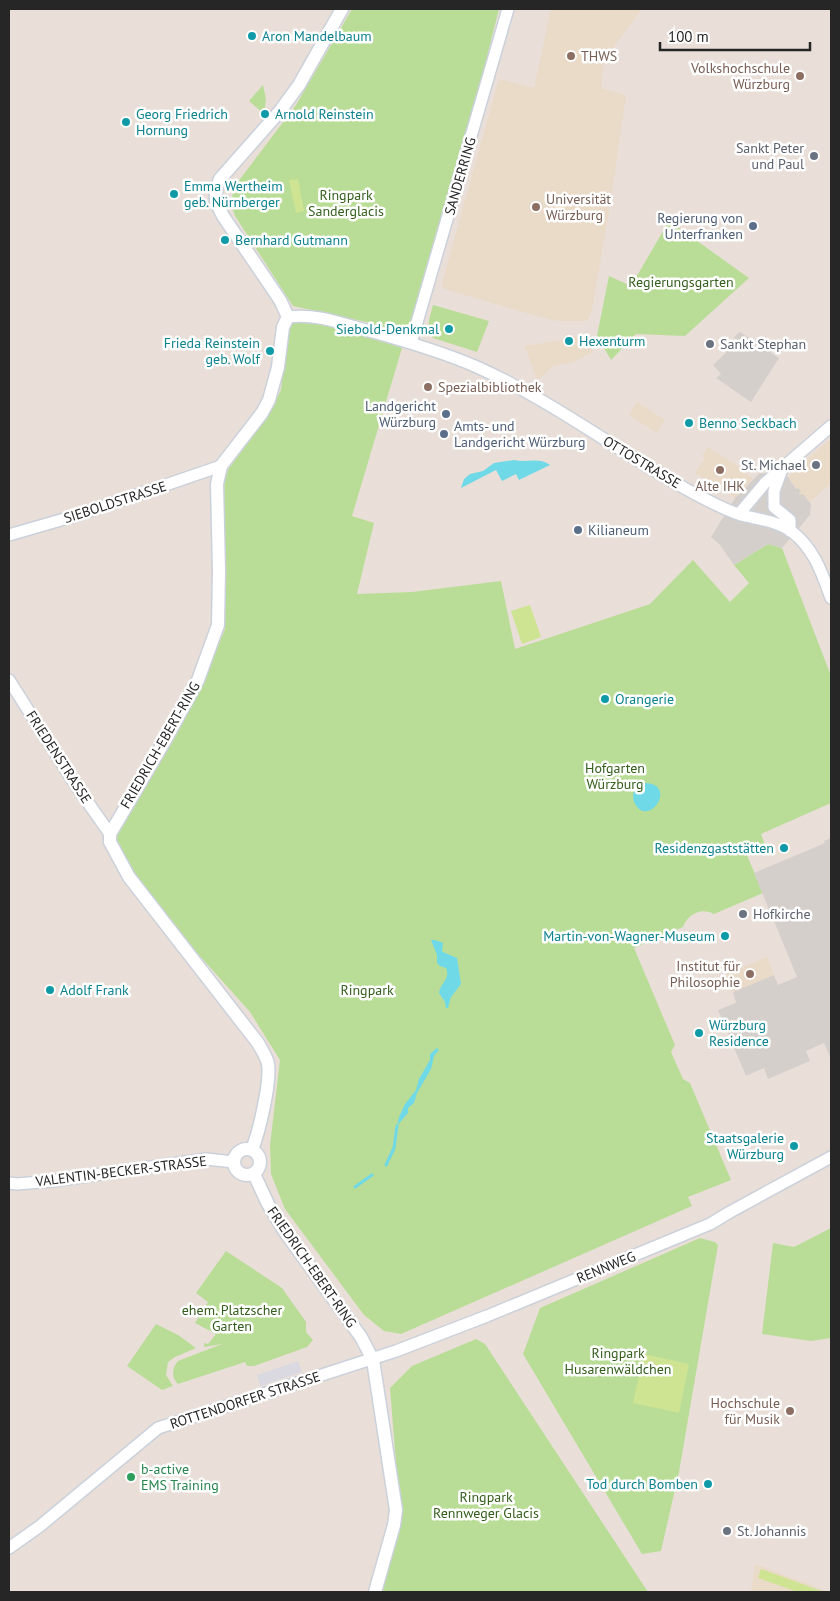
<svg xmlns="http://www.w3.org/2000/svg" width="840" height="1601" viewBox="0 0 840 1601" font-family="'PT Sans',sans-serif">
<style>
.industrial{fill:#dad9e1}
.education{fill:#eadac8}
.green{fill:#b9dd97}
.pitch{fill:#cee493}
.plaza{fill:#d5cfcb}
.water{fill:#6fd9e7}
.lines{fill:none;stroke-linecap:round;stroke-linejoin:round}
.stream{stroke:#6fd9e7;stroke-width:3}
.tertiary-casing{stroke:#cbd1db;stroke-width:14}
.secondary-casing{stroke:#cbd1db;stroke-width:15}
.tertiary{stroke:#fff;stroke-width:11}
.secondary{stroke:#fff;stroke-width:12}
.culture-dot{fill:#0f9aa8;stroke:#fff;stroke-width:2}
.education-dot{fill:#8d6e63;stroke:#fff;stroke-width:2}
.worship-dot{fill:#6b7280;stroke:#fff;stroke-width:2}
.service-dot{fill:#5c6f8a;stroke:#fff;stroke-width:2}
.leisure-dot{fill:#2e9e5b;stroke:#fff;stroke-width:2}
.labels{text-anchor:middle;stroke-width:5;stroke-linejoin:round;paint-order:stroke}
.culture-label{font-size:14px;fill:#0d838f;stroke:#fff;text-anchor:start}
.education-label{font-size:14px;fill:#785e54;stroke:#fff;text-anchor:start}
.worship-label{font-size:14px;fill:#5b616d;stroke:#fff;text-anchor:start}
.street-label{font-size:14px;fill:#262626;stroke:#fff}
.park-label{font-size:14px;fill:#345e1c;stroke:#fff}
.service-label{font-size:14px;fill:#4e5e75;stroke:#fff;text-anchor:end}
.leisure-label{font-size:14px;fill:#27864d;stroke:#fff;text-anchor:start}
</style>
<rect width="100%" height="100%" fill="#e9dfd8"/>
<!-- industrial -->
<path class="industrial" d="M298,1361l4,11 -42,14 -3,-11z"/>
<!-- education -->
<path class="education" d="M551,9h91l-33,44 -4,-1 -3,3 -1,3 3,3 -3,27 25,7 -15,104 -19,111 -5,11h-29l-18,-4 -95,-28 -3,-3v-3l57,-204 35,9z
M583,334l10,18 -19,10 -21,4 -16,15 -12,-35 38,-6 5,-5 6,2z
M637,402l28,18 -8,13 -28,-18z
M831,438v45l-21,19 -9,-7 -13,-18z
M708,447l27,17 18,15 -18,19 -40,-25 10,-15 -3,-2z
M767,957l7,18 -41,17 -7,-18z
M755,1564l9,3 65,25h-78z"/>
<!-- green -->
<path class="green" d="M352,9h147l-83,329 -45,-15 -78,-17 -58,-90 -4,-12 3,-17 62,-82z
M263,85l3,14 -2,15 -15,-13z
M669,221l80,57 -64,58 -49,-2 -25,26 -14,-24 12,-60 22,10z
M433,305l56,16 -12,31 -44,-14c-8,-11 -3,-21 0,-33z
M298,313l104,35 -50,168 22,7 -17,71 55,-2 89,-11 14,68 135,-45 43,-44 37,42 19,-19 -15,-18 34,-21 14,4 49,128v127l-70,31 4,11 -19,8 17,40 -49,21c-13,-7 -26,0 -31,13l-49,21 41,97 -4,7 12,27 7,4 41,97 -43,17 4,9 -291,128 -17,-3 -20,-16 -79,-106 -14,-35 -1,-29 10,-85 -30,-48 -111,-124 -28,-53 91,-150 23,-56 -1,-148 5,-13 39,-52 13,-26 8,-74z
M831,1228v110l-20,3 -49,-7 11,-91 21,4z
M700,1238l15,4 3,3 -39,227 -18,79 -19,3 -119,-200 17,-46z
M226,1251l56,37 24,34v10l7,8 -6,7 -53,19h-7l-2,-4 -67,22c-7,-7 -6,-16 0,-23l44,-17 -18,3v-4l4,1 8,-10 -21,-11 13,-21 -12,-9z
M156,1324l22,11 18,13 -21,9 -7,5 -2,13 7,11 -11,4 -35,-24z
M476,1339l9,5 163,248h-269l21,-79 -10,-125 22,-22z"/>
<!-- pitch -->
<path class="pitch" d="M298,179l6,32 -8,2 -7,-33z
M530,605l11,32 -19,7 -11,-33z
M644,1354l45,10 -10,49 -46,-10z
M761,1569l63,23h-26l-40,-14z"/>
<!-- plaza -->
<path class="plaza" d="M740,332l39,26 -28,44 -35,-24 5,-4 -8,-9 24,-23 -3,-5z
M760,473l28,4 8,12 2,-1 3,3 -2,2 2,2 2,-1 8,10 -1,11 -28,33 -14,-4 -34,21 -14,-20 -9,-8 24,-39z
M831,838v221l-7,-16 -18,8 4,10 -42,18 -4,-11 -18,8 -28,-66 18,-7 -3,-11 41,-17 4,10 19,-8 -43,-104 71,-30 -1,-2z"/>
<!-- water -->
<path class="water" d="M514,460c12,3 25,-3 36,5l-31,15 -3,-6 -14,7 -6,-11 -35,18 3,-9 6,-5 13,-3 11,-8z
M643,783c36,-1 7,46 -8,21 -3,-6 -2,-11 0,-16z
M431,940h4l8,3 -1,8 1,1 14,6 4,26 -10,13 -3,11h-2l-1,-6 -6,-9c1,-10 12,-14 7,-25l-6,-2 -3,-3v-8z
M437,1048l2,2 -5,6 -3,13 -14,24 -3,10 -6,5v5l-11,13 2,-9 6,-13 11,-14 3,-11 11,-19v-6z"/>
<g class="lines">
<!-- stream -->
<path class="stream" d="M386,1165l8,-17 3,-22
M355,1187l17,-12"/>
<defs>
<path id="tertiary" d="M288,317c28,-4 55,7 81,14 36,10 74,21 108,36 74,33 139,83 209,122 17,9 36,20 55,26 16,4 36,6 50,16 23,17 31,42 40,67
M411,343l97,-334
M782,469l-8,22v16l16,13v11
M739,514l26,-31 66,-57
M9,535l69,-20 143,-49
M9,680l66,104 35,50
M9,1183l8,1 36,-3 153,-22 28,3
M9,1548l31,-22 118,-98 238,-77 91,-35 223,-92 20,-12 101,-55"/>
<path id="secondary" d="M234 1162a13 13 0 1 1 26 0a13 13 0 1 1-26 0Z
M252,1149c7,-16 19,-68 16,-85 -1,-7 -7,-15 -10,-21l-129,-166 -19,-35v-8l57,-97 31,-57 20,-55 1,-54 -2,-87 4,-18 41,-53 7,-13 9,-33 5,-40 5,-10 -8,-17 -57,-84c-8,-15 -10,-20 -3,-37l60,-68 19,-26 43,-76
M254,1174l14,30 17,28 76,105 12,23 23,150 -2,15 -19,67"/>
</defs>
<!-- tertiary casing -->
<use href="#tertiary" class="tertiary-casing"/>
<!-- secondary casing -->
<use href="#secondary" class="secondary-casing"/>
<!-- tertiary -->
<use href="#tertiary" class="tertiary"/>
<!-- secondary -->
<use href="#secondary" class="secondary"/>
</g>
<!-- markers -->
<g class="culture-dot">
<circle cx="252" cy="36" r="5"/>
<circle cx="265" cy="114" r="5"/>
<circle cx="126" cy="122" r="5"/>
<circle cx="174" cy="194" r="5"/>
<circle cx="225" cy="240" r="5"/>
<circle cx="449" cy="329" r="5"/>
<circle cx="569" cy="341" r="5"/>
<circle cx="270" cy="351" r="5"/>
<circle cx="689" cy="423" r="5"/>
<circle cx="605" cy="699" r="5"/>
<circle cx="784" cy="848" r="5"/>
<circle cx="725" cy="936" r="5"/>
<circle cx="50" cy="990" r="5"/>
<circle cx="699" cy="1033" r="5"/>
<circle cx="794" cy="1146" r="5"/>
<circle cx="708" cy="1484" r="5"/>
</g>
<g class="education-dot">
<circle cx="571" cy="56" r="5"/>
<circle cx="800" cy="76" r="5"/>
<circle cx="536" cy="207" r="5"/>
<circle cx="428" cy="387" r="5"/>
<circle cx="720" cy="470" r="5"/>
<circle cx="750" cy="974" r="5"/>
<circle cx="790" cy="1411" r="5"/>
</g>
<g class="worship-dot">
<circle cx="814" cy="156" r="5"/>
<circle cx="710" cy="344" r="5"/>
<circle cx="816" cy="465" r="5"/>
<circle cx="743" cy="914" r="5"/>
<circle cx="727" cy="1531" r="5"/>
</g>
<g class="service-dot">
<circle cx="753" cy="226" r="5"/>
<circle cx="446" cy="414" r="5"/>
<circle cx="444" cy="434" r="5"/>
<circle cx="578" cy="530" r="5"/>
</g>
<circle class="leisure-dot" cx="131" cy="1477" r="5"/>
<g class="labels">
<!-- culture labels -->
<g class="culture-label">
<text x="262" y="41">Aron Mandelbaum</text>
<text x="136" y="119">Georg Friedrich<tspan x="136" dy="16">Hornung</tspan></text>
<text x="275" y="119">Arnold Reinstein</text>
<text x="184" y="191">Emma Wertheim<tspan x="184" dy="16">geb. Nürnberger</tspan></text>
<text x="235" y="245">Bernhard Gutmann</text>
<text x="439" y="334" text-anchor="end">Siebold-Denkmal</text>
<text x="579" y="346">Hexenturm</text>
<text x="260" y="348" text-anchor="end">Frieda Reinstein<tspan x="260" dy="16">geb. Wolf</tspan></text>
<text x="699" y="428">Benno Seckbach</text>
<text x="615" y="704">Orangerie</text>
<text x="774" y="853" text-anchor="end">Residenzgaststätten</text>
<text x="715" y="941" text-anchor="end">Martin-von-Wagner-Museum</text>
<text x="60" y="995">Adolf Frank</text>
<text x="709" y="1030">Würzburg<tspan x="709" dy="16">Residence</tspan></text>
<text x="784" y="1143" text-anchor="end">Staatsgalerie<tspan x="784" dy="16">Würzburg</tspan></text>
<text x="698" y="1489" text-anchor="end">Tod durch Bomben</text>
</g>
<!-- education labels -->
<g class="education-label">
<text x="581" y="61">THWS</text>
<text x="790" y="73" text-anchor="end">Volkshochschule<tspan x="790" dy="16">Würzburg</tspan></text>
<text x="546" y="204">Universität<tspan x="546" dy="16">Würzburg</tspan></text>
<text x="438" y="392">Spezialbibliothek</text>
<text x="720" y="491" text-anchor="middle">Alte IHK</text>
<text x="740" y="971" text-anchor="end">Institut für<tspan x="740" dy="16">Philosophie</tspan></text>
<text x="780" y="1408" text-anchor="end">Hochschule<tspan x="780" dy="16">für Musik</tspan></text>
</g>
<!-- worship labels -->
<g class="worship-label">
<text x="804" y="153" text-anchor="end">Sankt Peter<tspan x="804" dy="16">und Paul</tspan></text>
<text x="720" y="349">Sankt Stephan</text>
<text x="806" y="470" text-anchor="end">St. Michael</text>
<text x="753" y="919">Hofkirche</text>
<text x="737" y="1536">St. Johannis</text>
</g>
<!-- street labels -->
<g class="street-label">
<text transform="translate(460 176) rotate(-74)" y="5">SANDERRING</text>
<text transform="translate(642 462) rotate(31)" y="5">OTTOSTRASSE</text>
<text transform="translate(115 502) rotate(-18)" y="5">SIEBOLDSTRASSE</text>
<text transform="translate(160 745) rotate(-60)" y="5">FRIEDRICH-EBERT-RING</text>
<text transform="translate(59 757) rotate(57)" y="5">FRIEDENSTRASSE</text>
<text transform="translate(121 1171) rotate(-7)" y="5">VALENTIN-BECKER-STRASSE</text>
<text transform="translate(312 1267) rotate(55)" y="5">FRIEDRICH-EBERT-RING</text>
<text transform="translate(606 1267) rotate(-22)" y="5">RENNWEG</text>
<text transform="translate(245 1400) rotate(-18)" y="5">ROTTENDORFER STRASSE</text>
</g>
<!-- park labels -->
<g class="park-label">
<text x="346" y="200">Ringpark<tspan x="346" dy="16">Sanderglacis</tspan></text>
<text x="681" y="287">Regierungsgarten</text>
<text x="615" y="773">Hofgarten<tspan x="615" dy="16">Würzburg</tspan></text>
<text x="367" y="995">Ringpark</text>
<text x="232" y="1315">ehem. Platzscher<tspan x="232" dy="16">Garten</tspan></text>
<text x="618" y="1358">Ringpark<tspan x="618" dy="16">Husarenwäldchen</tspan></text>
<text x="486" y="1502">Ringpark<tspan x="486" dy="16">Rennweger Glacis</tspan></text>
</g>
<!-- service labels -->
<g class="service-label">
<text x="743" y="223">Regierung von<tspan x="743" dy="16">Unterfranken</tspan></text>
<text x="436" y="411">Landgericht<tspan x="436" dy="16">Würzburg</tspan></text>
<text x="454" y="431" text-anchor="start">Amts- und<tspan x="454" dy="16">Landgericht Würzburg</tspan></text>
<text x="588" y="535" text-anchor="start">Kilianeum</text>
</g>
<!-- leisure labels -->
<g class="leisure-label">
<text x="141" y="1474">b-active<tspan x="141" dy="16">EMS Training</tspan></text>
</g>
</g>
<!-- border -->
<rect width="840" height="1601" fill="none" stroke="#262626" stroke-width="20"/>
<!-- scale -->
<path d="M660 42v8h150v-8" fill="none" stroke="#262626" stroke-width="2.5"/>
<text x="668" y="42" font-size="15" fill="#262626" stroke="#ffffff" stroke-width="4" paint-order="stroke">100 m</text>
</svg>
